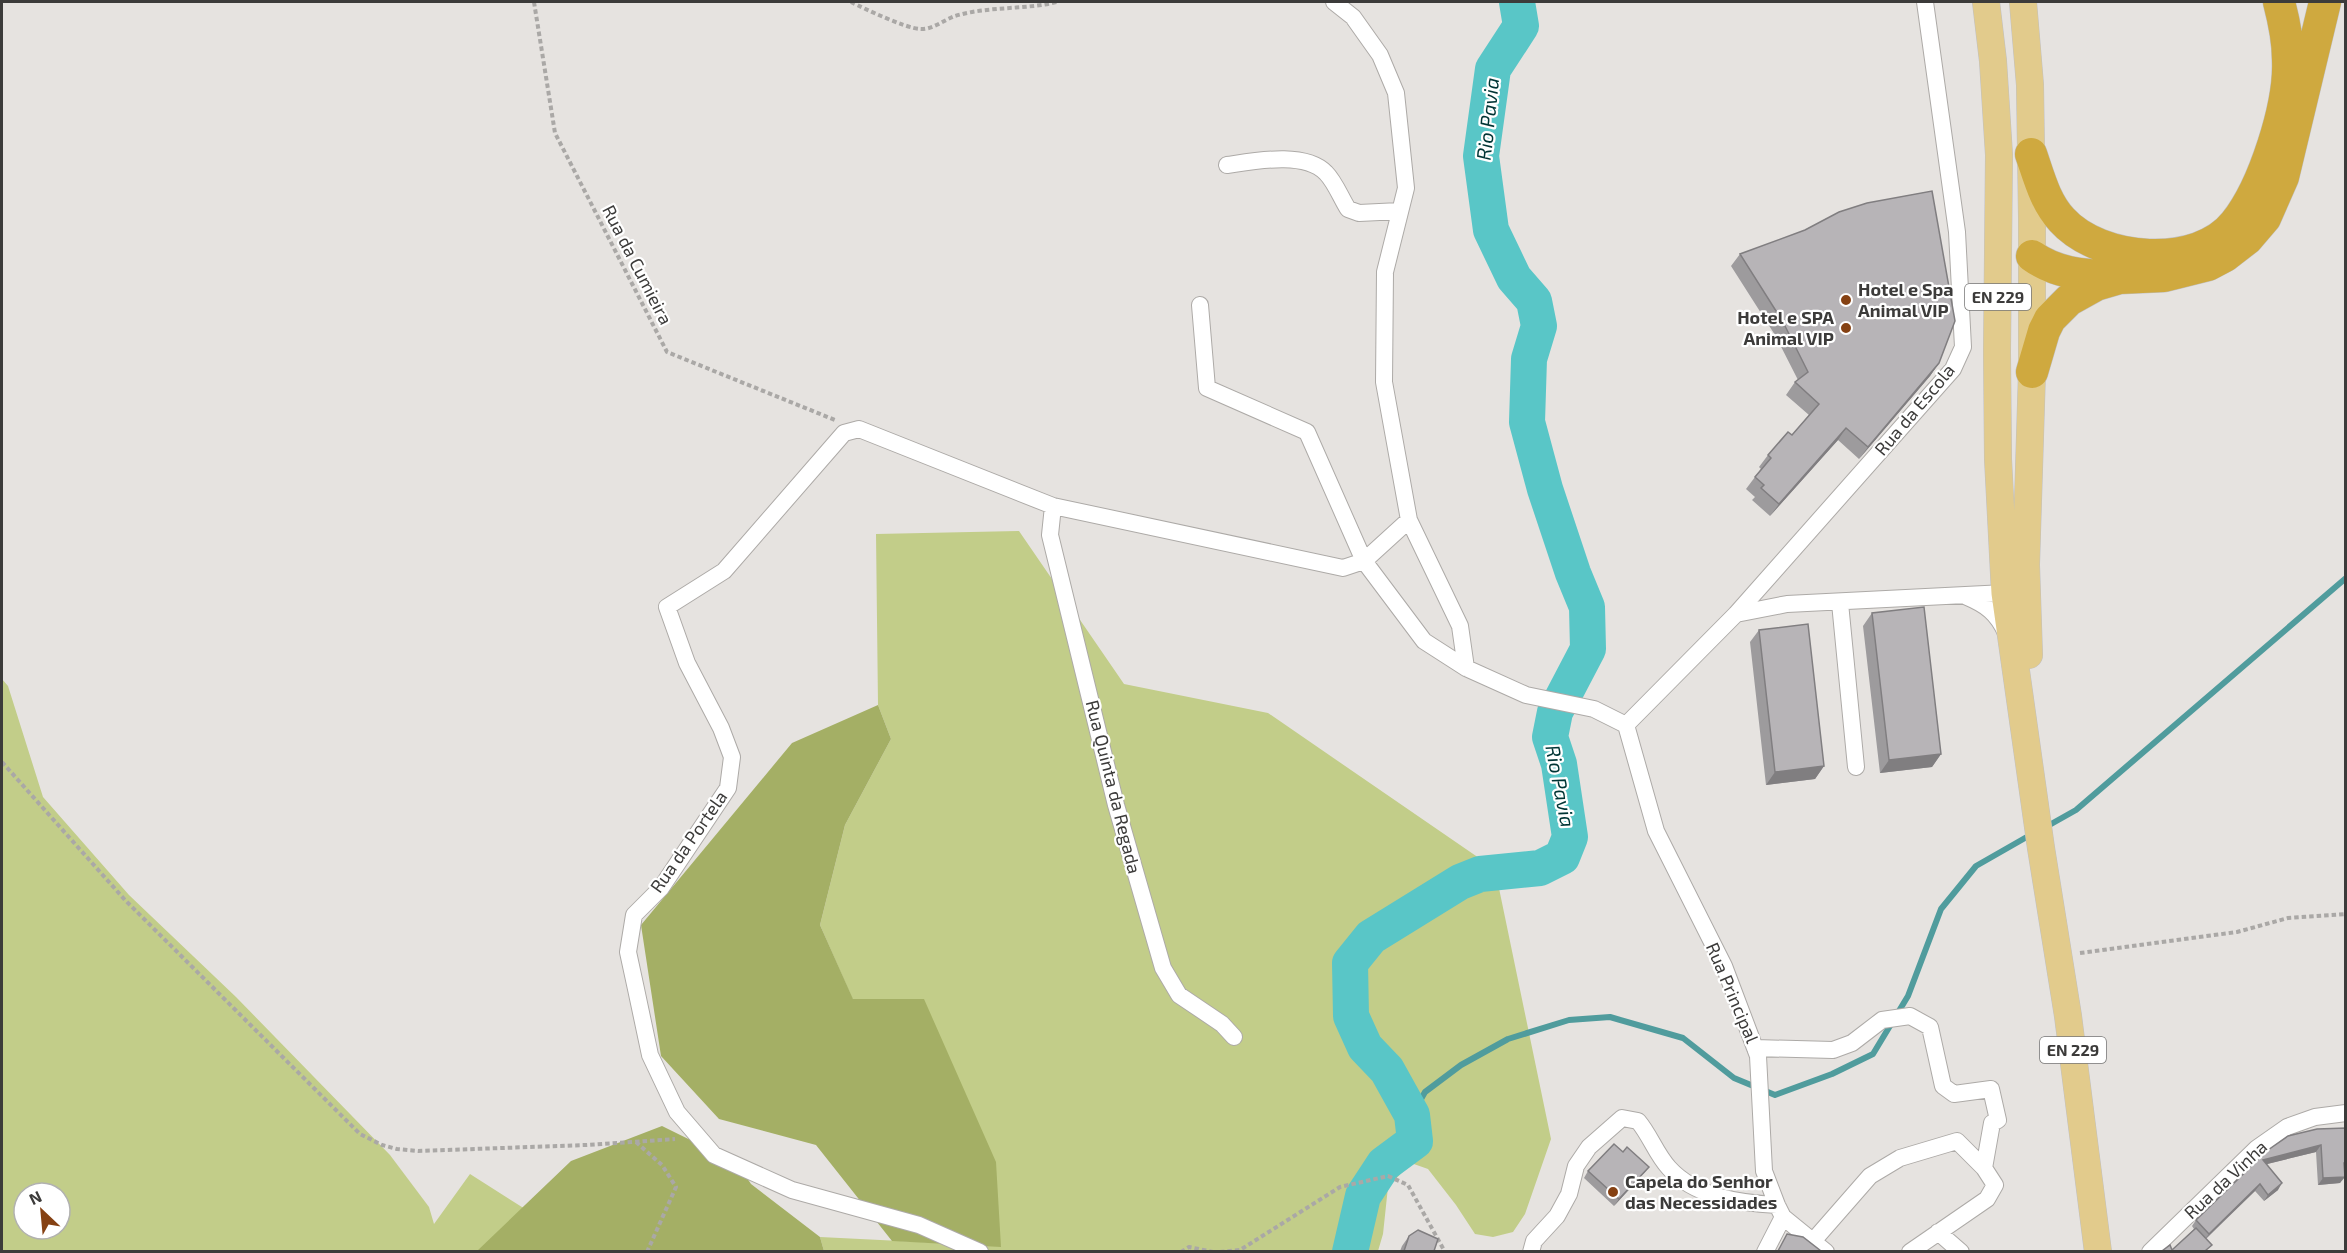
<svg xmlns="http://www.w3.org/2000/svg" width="2347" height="1253" viewBox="0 0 2347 1253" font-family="'Exo 2',sans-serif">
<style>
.green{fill:#c2cd89;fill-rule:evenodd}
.forest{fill:#a4af65}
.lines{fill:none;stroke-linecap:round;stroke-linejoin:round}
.stream{stroke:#509c9d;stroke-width:6}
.river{stroke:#59c6c7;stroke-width:36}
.street-casing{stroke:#adaaa7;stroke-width:18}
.primary-casing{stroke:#c1c0c0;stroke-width:28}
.highway-casing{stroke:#c1c0c0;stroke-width:33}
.path{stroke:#aaa8a6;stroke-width:4;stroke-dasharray:4.5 3;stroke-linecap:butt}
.street{stroke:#fff;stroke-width:16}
.primary{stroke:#e2cb8c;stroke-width:27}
.highway{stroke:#cfa93f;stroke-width:32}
.wall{fill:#9d9b9d}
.shaded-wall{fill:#807e80}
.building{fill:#b7b4b7;stroke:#807e80;stroke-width:1.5}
.poi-dot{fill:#854113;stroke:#fff;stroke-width:2}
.labels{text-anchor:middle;stroke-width:4.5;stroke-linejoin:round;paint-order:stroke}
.shield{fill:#fff;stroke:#767675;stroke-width:1.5}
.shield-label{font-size:16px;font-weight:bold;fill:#3c3b3a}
.street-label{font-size:18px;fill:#3c3b3a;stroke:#fff}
.poi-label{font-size:18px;font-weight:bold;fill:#3c3b3a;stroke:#fff;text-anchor:start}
.water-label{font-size:20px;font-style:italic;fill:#003535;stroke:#fff}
</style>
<rect width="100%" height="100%" fill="#e6e3e0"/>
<!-- green -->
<path class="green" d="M1019,531l105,153 144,29 227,156 56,270 -26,75 -12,18 -20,5 -18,-3 -19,-29 -28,-36 -17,-6 -23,24 -5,47 -5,17h-554l-4,-14 181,9 -148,-246 -33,-75 25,-100 46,-86 -13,-34 -2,-171z
M2,679l6,7 35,111 86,98 107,102 154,158 39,52 5,17 36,-50 63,40 -27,37h-504zM24,1193h36v36h-36z"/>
<!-- forest -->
<path class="forest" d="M878,705l13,34 -46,86 -25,100 33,74h71l72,163 5,85 -109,-6 -76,-96 -97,-26 -58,-63 -20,-131 151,-182z
M662,1126l75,37 14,21 69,53 4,14 -348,1 95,-91z"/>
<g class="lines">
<!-- stream -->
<path class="stream" d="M2044,828l32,-18 270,-232
M1412,1115l13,-23 36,-27 47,-26 61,-19 41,-3 73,21 51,40 41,17 57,-21 41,-20 35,-58 33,-87 35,-43 56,-32"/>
<!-- river -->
<path class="river" d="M1350,1252l13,-56 21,-32 31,-23 -3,-26 -25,-45 -22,-23 -14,-31 -1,-53 21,-26 89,-55 20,-8 60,-6 22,-11 8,-20 -11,-73 -9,-27 5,-25 33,-63 -1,-42 -14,-34 -28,-84 -18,-67 2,-63 10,-33 -5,-25 -20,-23 -23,-48 -10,-74 12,-87 28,-43 -4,-24"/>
<defs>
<path id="street" d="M1334,2l19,15 27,38 16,38 10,95 -21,84 -1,110 25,138
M1227,165c28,-4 78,-14 99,8 9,9 15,25 22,36l11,4 41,-2
M1053,506l-3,29 66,270 47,163 16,27 43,29 12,13
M1967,597c19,8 30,16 39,36
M1840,603l16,164
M1736,614l51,-10 218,-11 7,-3
M1466,668l-6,-42 -51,-106 -45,41 60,80 42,27 60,27 68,14 32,16
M1626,725l110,-111 217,-245 10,-22 -6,-115 -32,-230
M1626,725l30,106 68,135 34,90 6,115 13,34 6,12 43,35
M1755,1048l78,2 19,-7 30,-23 28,-4 20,11 13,59 11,8 37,-5 7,31 -6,3 -8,45 11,17 -8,14 -77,53
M1938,1232l23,20
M1814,1240l56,-64 30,-18 57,-17 27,27
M980,1252l-61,-27 -127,-35 -78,-35 -37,-43 -27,-57 -14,-66 -8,-37 6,-37 27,-27 67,-100 4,-31 -11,-29 -34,-65 -20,-56 57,-36 120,-138 15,-4 194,77 290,62 21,-7 -57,-129 -100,-44 -7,-83
M1531,1252l3,-11 23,-25 12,-22 7,-28 13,-19 33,-29 16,3c12,14 18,33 31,47 26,29 71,35 108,37
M1765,1252l18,-35
M2150,1252l107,-104 30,-21 28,-10 31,-4"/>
<path id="primary" d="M1986,2l7,59 6,94 -2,197 1,107 7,134 36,255 27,168 30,236
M2023,2l7,83 2,133v154l-6,193 3,90"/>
<path id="highway" d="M2031,154c8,23 14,48 31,66 38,42 136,50 173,3 29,-36 55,-118 53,-163 0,-20 -4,-39 -9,-58
M2032,256c25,18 53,19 82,21
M2032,372l12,-41 6,-12 19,-19 27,-15 24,-7 44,-2 44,-11 17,-9 22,-17 18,-21 18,-41 42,-175"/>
</defs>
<!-- street casing -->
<use href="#street" class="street-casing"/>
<!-- primary casing -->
<use href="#primary" class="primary-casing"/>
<!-- highway casing -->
<use href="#highway" class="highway-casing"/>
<!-- path -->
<path class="path" d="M534,2l21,131 112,219 168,68
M851,2c14,7 54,26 69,27 12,1 24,-9 35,-13 33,-10 69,-6 102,-14
M2,762l123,138 235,234 22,11 15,4 21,2 168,-6 89,-6
M2080,953l157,-21 51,-14 58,-4
M636,1142l26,23 14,22 -29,65
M1181,1252l8,-5 24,5
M1220,1252l20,-2 100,-63 48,-11 20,9 37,67"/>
<!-- street -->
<use href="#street" class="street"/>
<!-- primary -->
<use href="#primary" class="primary"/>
<!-- highway -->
<use href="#highway" class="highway"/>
</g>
<!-- wall -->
<path class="wall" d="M1740,254l199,109 -9,13 -71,83 -21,-19 -68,76 -18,-16 3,-3 -9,-8 15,-20 -2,-2 9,-12 24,-20 17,-20 -23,-20 9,-13 3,-2 -23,-45 -44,-69z
M1872,613l69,141 -9,13 -52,6 -17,-147z
M1759,630l65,136 -9,13 -49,6 -16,-143z
M2317,1129l28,41 -5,13 -22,2 -2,-33 -49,12 11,26 -14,11 -9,-10 -49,48 6,6 -40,5 22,-21 -2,-3 4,-6 72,-70z
M1623,1152l26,15 -5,6 -30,33 -30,-28 4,-7z
M1409,1236l25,15h-34l2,-5z"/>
<!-- shaded-wall -->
<path class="shaded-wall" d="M1939,363l-9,13 -71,83 9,-12z
M1846,428l-8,12 -68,76 9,-12z
M1941,754l-9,13 -52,6 9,-13z
M1824,766l-9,13 -49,6 9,-13z
M2321,1145l-5,7 -57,14 4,-6z
M1649,1167l-5,6 -30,33 5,-7z
M2345,1177l-5,6 -22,2 5,-7z
M2282,1183l-4,7 -14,11 4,-6z
M2260,1184l-5,7 -51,49 5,-6z"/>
<!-- building -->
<path class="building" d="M1932,191l23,130 -16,42 -71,84 -22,-19 -67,76 -18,-16 3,-3 -9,-8 16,-19 -3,-3 20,-23 4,3 27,-31 -24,-22 13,-10 -25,-50 -43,-68 65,-24 34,-18 28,-9z
M1924,607l17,147 -52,6 -17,-147z
M1808,624l16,142 -49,6 -16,-142z
M2346,1128v35h-2l1,14 -22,1 -2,-33 -58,15 19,23 -14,12 -8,-11 -51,50 -13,-14 72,-70 20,-14 29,-7z
M1614,1144l9,8 4,-5 22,20 -30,32 -31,-28z
M2196,1228l16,17 -7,6h1h-44l8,-6 2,5z
M1418,1230l20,9 -4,12h-30l5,-15z
M1787,1234l16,3 18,14h-43z"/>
<!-- markers -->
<g class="poi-dot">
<circle cx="1846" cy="300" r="6"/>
<circle cx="1846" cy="328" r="6"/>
<circle cx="1613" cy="1192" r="6"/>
</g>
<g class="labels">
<!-- shield labels -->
<g class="shield">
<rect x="1965" y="284" width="66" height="26" rx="4.5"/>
<rect x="2040" y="1037" width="66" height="26" rx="4.5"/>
</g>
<g class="shield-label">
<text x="1998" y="303">EN 229</text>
<text x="2073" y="1056">EN 229</text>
</g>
<!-- street labels -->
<g class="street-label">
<text transform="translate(637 265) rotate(63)" y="6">Rua da Cumieira</text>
<text transform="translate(1915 410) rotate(-50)" y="6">Rua da Escola</text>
<text transform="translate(1113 787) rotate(76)" y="6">Rua Quinta da Regada</text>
<text transform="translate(689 842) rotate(-55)" y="6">Rua da Portela</text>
<text transform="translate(1732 993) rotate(67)" y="6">Rua Principal</text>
<text transform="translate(2226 1180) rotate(-43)" y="6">Rua da Vinha</text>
</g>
<!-- poi labels -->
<g class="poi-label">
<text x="1858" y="296">Hotel e Spa<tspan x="1858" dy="21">Animal VIP</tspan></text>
<text x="1834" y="324" text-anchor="end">Hotel e SPA<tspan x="1834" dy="21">Animal VIP</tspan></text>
<text x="1625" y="1188">Capela do Senhor<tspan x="1625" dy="21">das Necessidades</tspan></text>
</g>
<!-- water labels -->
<g class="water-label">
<text transform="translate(1488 119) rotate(-84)" y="7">Rio Pavia</text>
<text transform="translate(1560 786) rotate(79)" y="7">Rio Pavia</text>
</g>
</g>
<!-- border -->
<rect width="2347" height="1253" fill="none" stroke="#3c3b3a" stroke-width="6"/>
<!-- north arrow -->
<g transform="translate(42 1211) rotate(334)"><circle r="28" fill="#ffffff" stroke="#b1b1b0" stroke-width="1.5"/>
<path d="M0-4.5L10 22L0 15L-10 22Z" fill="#854113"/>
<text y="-9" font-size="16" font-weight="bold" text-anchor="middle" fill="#3c3b3a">N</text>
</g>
</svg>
